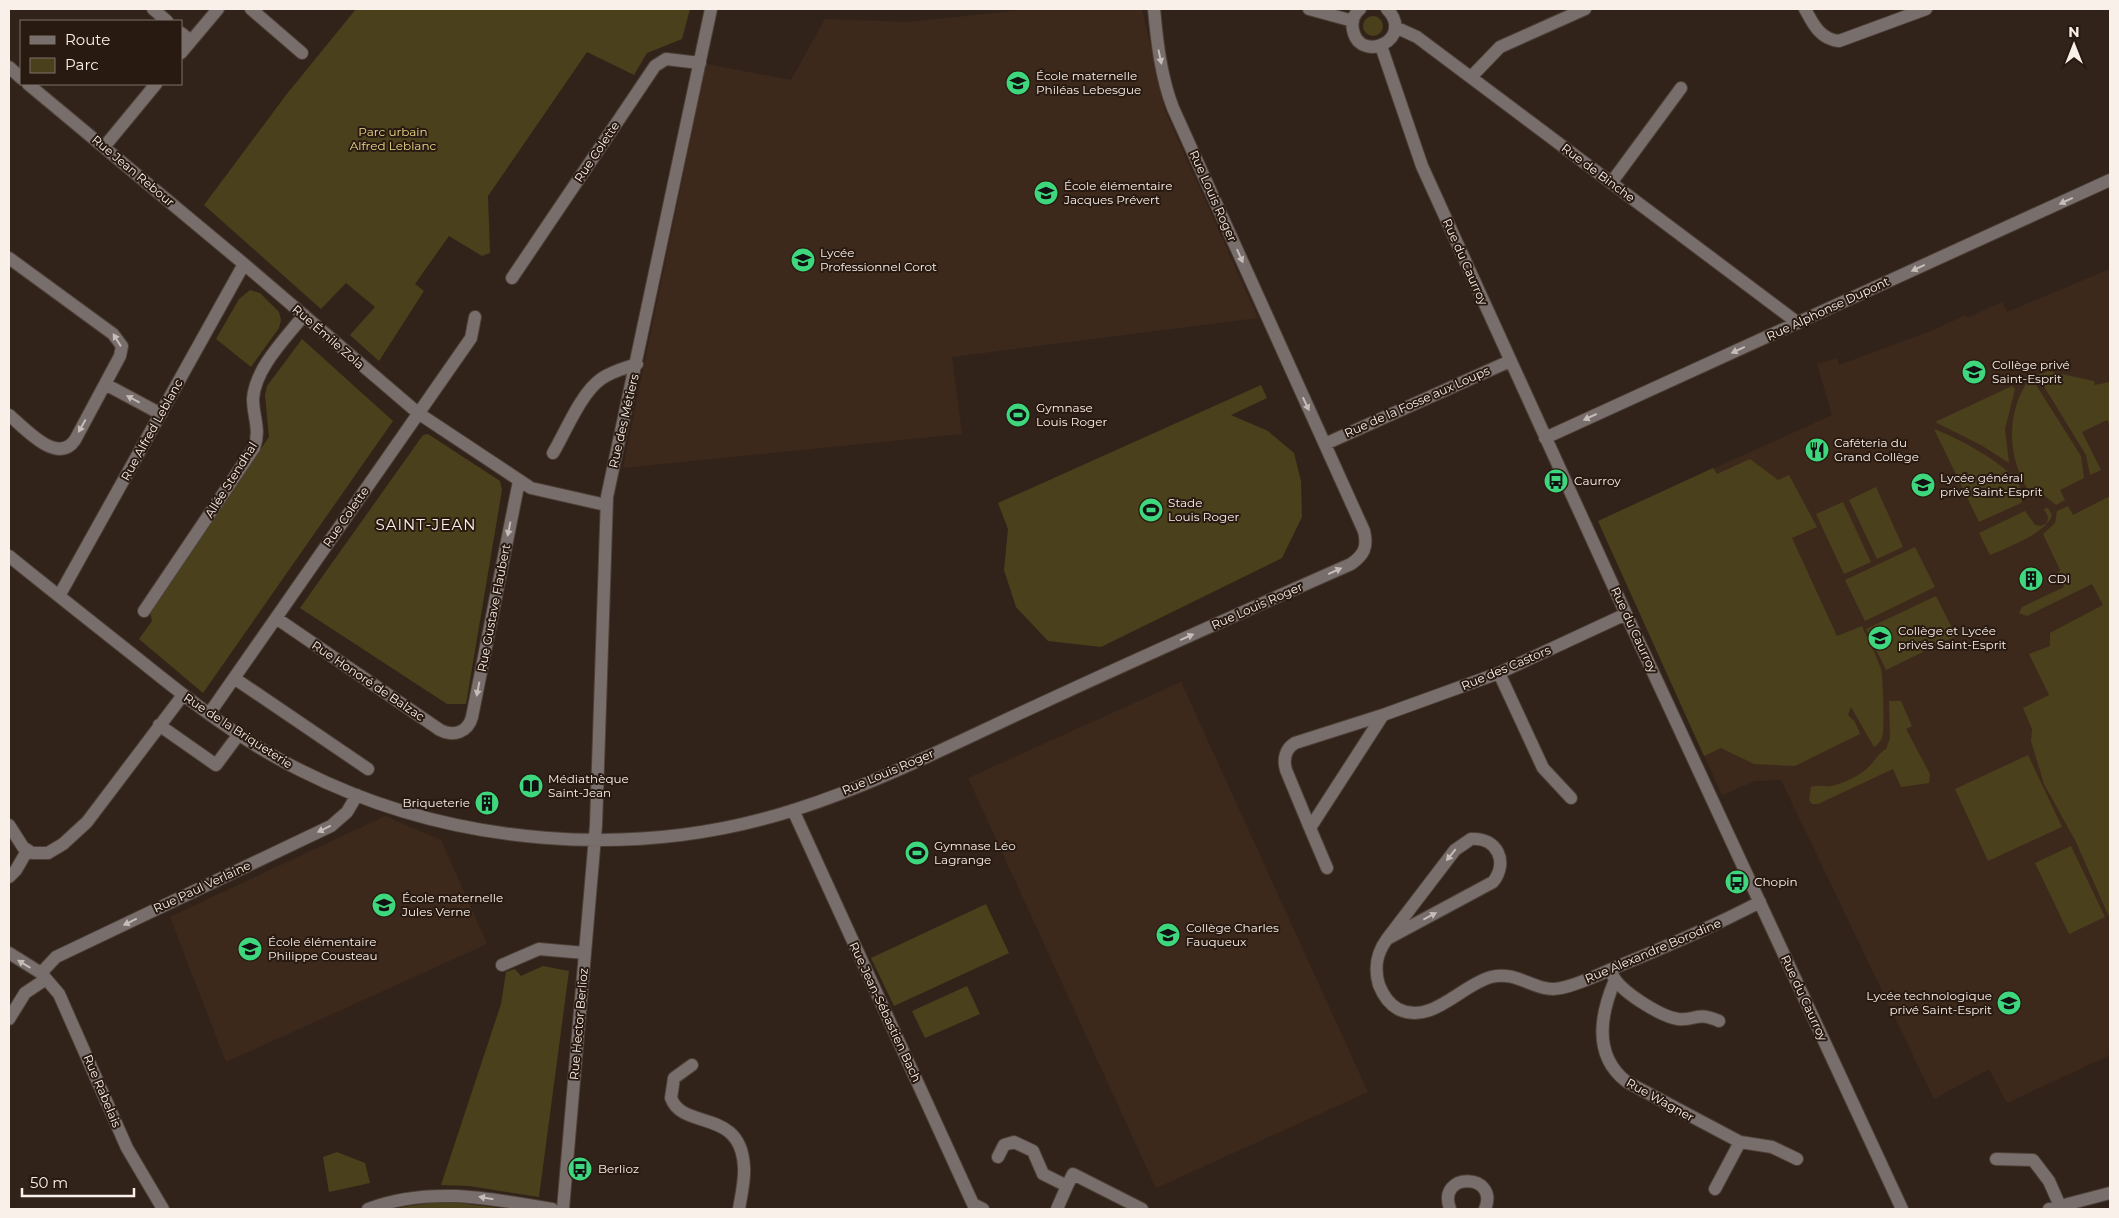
<svg xmlns="http://www.w3.org/2000/svg" width="2119" height="1218" viewBox="0 0 2119 1218" font-family="Montserrat,sans-serif">
<style>
.built{fill:#3d291b}
.green{fill:#4a401b}
.lines{fill:none;stroke-linecap:round;stroke-linejoin:round}
.minor-casing{stroke:#4e4037;stroke-width:14}
.minor{stroke:#786e6c;stroke-width:12}
.oneway{fill:#c6bcb8}
.labels{text-anchor:middle;stroke-width:4;stroke-linejoin:round;paint-order:stroke}
.poi-label{font-size:12px;fill:#faf0ea;stroke:#281a11;text-anchor:start}
.park-label{font-size:12px;fill:#edd78a;stroke:#281a11}
.street-label{font-size:12px;fill:#faf0ea;stroke:#281a11}
.quarter-label{font-size:15px;letter-spacing:1px;fill:#faf0ea;stroke:#281a11}
</style>
<rect width="100%" height="100%" fill="#32231a"/>
<!-- built -->
<path class="built" d="M1033,9h109l23,102 93,207 -306,39 10,77 -339,34 83,-404 85,16 34,-61 84,3z
M2110,269v786l-103,48 -18,-34 -55,30 -153,-319 -26,1 -33,14 -124,-274 234,-106 -15,-51 20,-6 2,7 92,-34 35,-16 1,3 35,-16 5,10z
M1181,682l187,410 -212,96 -188,-410z
M385,816l56,24 46,104 -261,118 -56,-145z"/>
<!-- green -->
<path class="green" d="M356,9h334l-8,30 -35,14 -13,22 -47,-23 -99,144 2,57 -8,3 -33,-20 -34,48 9,7 -45,70 -29,-26 25,-28 -29,-24 -25,26 -117,-104 82,-110z
M1363 26a10 10 0 1 1 20 0a10 10 0 1 1-20 0Z
M250,290l10,3 19,19 2,8 -2,8 -28,39 -35,-28 23,-40z
M302,339l91,82 -190,272 -64,-54 13,-18 -2,-9 119,-175 -4,-42 2,-9z
M2048,371l46,10 1,4 15,-3v43l-3,-5 -25,12 19,38 -11,5 -4,-20 -49,-80z
M2031,377l50,79 3,22 -24,12 5,10 -9,5 -11,-9 -13,2c-5,-11 -12,-21 -15,-32 -10,-29 -5,-65 14,-89z
M1261,385l6,13 -36,17 37,16 26,22 7,28 1,36 -20,41 -181,89 -53,-6 -32,-34 -12,-37 4,-41 -10,-26z
M2012,386l3,3 -10,40 4,34 -28,-18 -46,-23z
M1934,429c20,7 102,47 87,74l-42,19z
M428,434l72,47 2,9 -36,214h-19l-147,-96 123,-173z
M1750,459l28,21 11,-5 28,52 -25,11 45,98 25,-10c6,14 14,28 19,43 2,8 4,61 1,69 -2,4 -4,6 -8,9l-23,-40 -3,8 7,7 5,12 -65,32 -41,-2 -33,-16 -17,8 -106,-235 115,-53 4,6z
M1876,487l27,60 -26,12 -28,-59z
M2110,496v423l-34,-77 -32,-58 -13,-43 1,-12 -9,-21 26,-13 -20,-41 21,-8v-13l53,-28 -11,-21 -65,32 -8,-3 3,-6 42,-20 -7,-13 3,-4 -17,-36 12,-11 2,-12 11,-5 5,9z
M1843,502l28,60 -27,12 -28,-60z
M2048,508l4,7c-5,18 -46,33 -62,40l-11,-22 46,-22 10,14 6,1 6,-3 1,-6 -4,-8z
M1915,547l20,40 -70,34 -20,-41z
M1936,596l20,40 -70,34 -20,-41z
M1889,701h12l11,25 -6,3 24,45 -1,9 -28,4 -8,-18 -75,35h-6l-3,-4 2,-13c7,-3 13,0 20,-1 10,-2 24,-8 33,-15 9,-6 12,-16 22,-22l4,-11z
M2028,755l34,72 -74,34 -33,-72z
M2071,846l34,71 -36,17 -34,-71z
M986,904l23,49 -115,53 -23,-48z
M543,966l26,5 -30,226 -70,-11 -28,-1 60,-181 5,-32 9,-3 6,7z
M967,986l13,28 -55,24 -13,-27z
M337,1152l28,11 5,20 -41,9 -6,-35z
M442,1201l65,8h-115z"/>
<g class="lines">
<defs>
<path id="minor" d="M153,9l14,12
M251,9l51,44
M1309,9l44,12
M1360,9c-6,5 -9,12 -7,21 7,35 63,9 34,-21
M1805,9c8,15 15,30 34,32l87,-32
M1395,27l22,10 381,286
M181,33l10,8
M1381,46l41,120 204,448 276,595
M181,53l37,-44
M9,67l12,11
M1471,77l29,-30 85,-38
M28,84l216,180 174,149 113,75 75,17
M104,147l52,-63
M1611,183l70,-95
M9,258l104,76 9,12 -2,10 -45,84c-18,26 -51,-13 -66,-25
M512,278l143,-212 11,-7 34,4
M105,384l56,30
M1545,438l565,-258
M1325,444l185,-83
M553,453c13,-22 28,-60 48,-74 11,-8 24,-11 36,-15
M9,556c42,34 85,68 128,102 52,42 105,84 165,113 149,75 333,90 492,39 85,-27 165,-69 246,-106 103,-48 207,-94 311,-140 13,-9 17,-17 13,-33l-191,-423c-12,-31 -16,-66 -19,-99
M59,596l185,-332
M144,611l110,-163c7,-18 -1,-31 -1,-49 2,-31 33,-61 51,-84
M276,618l164,112c14,7 28,2 32,-13l47,-236
M1499,673l44,95 28,30
M234,678l134,91
M209,714l262,-376 4,-21
M159,725l57,40 23,-31
M793,810l180,394 10,5
M9,825l14,22 9,6h16l15,-9 24,-22 96,-127
M1310,828l-24,-58c-3,-11 -1,-21 9,-27l88,-28
M1327,868l-17,-40 73,-113 116,-42 127,-59
M9,877l7,-7 11,-19
M1387,939l106,-57c16,-20 4,-45 -22,-43l-16,11 -68,89c-11,15 -13,29 -8,46 4,10 10,19 19,24 33,17 63,-24 93,-32 28,-7 45,17 70,11 20,-4 41,-15 60,-23 47,-19 93,-39 139,-63
M9,953l32,20 18,21 68,154 36,61
M502,965l37,-16 46,4
M41,973l15,-16 275,-131 16,-14 10,-17
M1612,974c7,17 48,42 66,45 18,2 18,-8 41,2
M1615,980c-15,35 -22,76 12,102l113,60 32,5 25,12
M9,1019l16,-26 21,-14
M692,1065l-18,13 -3,20c12,33 70,9 73,69 1,14 -3,29 -5,42
M998,1157l6,-12 10,-3 19,9 10,23 24,12 6,-12 69,35
M1996,1159l37,1 16,21 11,25
M1715,1189l25,-47
M368,1209c61,-23 121,-11 184,0
M563,1209l33,-384 11,-328 104,-488
M1057,1209l10,-23
M1450,1209c-14,-38 50,-36 35,0
M2049,1209l61,-16"/>
</defs>
<!-- minor casing -->
<use href="#minor" class="minor-casing"/>
<!-- minor -->
<use href="#minor" class="minor"/>
</g>
<!-- one-way arrows -->
<defs><path id="oneway-solid" d="M-6-.8H1V-3.2L6.5 0L1 3.2V.8H-6Z" transform="scale(1.25)"/></defs>
<g class="oneway">
<use href="#oneway-solid" transform="translate(1160 57) rotate(78)"/>
<use href="#oneway-solid" transform="translate(2066 201) rotate(155)"/>
<use href="#oneway-solid" transform="translate(1240 256) rotate(66)"/>
<use href="#oneway-solid" transform="translate(1918 268) rotate(155)"/>
<use href="#oneway-solid" transform="translate(117 340) rotate(-122)"/>
<use href="#oneway-solid" transform="translate(1738 350) rotate(155)"/>
<use href="#oneway-solid" transform="translate(133 399) rotate(-152)"/>
<use href="#oneway-solid" transform="translate(1306 404) rotate(65)"/>
<use href="#oneway-solid" transform="translate(1590 417) rotate(155)"/>
<use href="#oneway-solid" transform="translate(82 426) rotate(119)"/>
<use href="#oneway-solid" transform="translate(509 529) rotate(101)"/>
<use href="#oneway-solid" transform="translate(1335 571) rotate(-24)"/>
<use href="#oneway-solid" transform="translate(1187 637) rotate(-24)"/>
<use href="#oneway-solid" transform="translate(478 689) rotate(101)"/>
<use href="#oneway-solid" transform="translate(324 829) rotate(154)"/>
<use href="#oneway-solid" transform="translate(1451 855) rotate(129)"/>
<use href="#oneway-solid" transform="translate(1430 916) rotate(-28)"/>
<use href="#oneway-solid" transform="translate(130 922) rotate(154)"/>
<use href="#oneway-solid" transform="translate(24 964) rotate(-149)"/>
<use href="#oneway-solid" transform="translate(486 1198) rotate(-170)"/>
</g>
<!-- icons -->
<defs>
<symbol id="school-disc" viewBox="-11 -11 22 22"><circle r="9.5" fill="#3ed77d" stroke="#281a11"/><path d="M0-5L7-2L0 1L-7-2ZM-4 1L0 2.5L4 1V4Q0 6-4 4Z" fill="#111"/></symbol>
<symbol id="stadium-disc" viewBox="-11 -11 22 22"><circle r="9.5" fill="#3ed77d" stroke="#281a11"/><path d="M0-5a6.5 5 0 1 0 0 10a6.5 5 0 1 0 0-10ZM-3.5-1.8h7v3.6h-7Z" fill="#111"/></symbol>
<symbol id="restaurant-disc" viewBox="-11 -11 22 22"><circle r="9.5" fill="#3ed77d" stroke="#281a11"/><path d="M-5-6h1v4h1v-4h1v4h1v-4h1v5L-1.5 .5V6h-2V.5L-5-1ZM5-6V6H3V1.5H1.5Q1.5-4 5-6Z" fill="#111"/></symbol>
<symbol id="bus-disc" viewBox="-11 -11 22 22"><circle r="9.5" fill="#3ed77d" stroke="#281a11"/><path d="M-5-6H5V4H4V6H2V4H-2V6H-4V4H-5ZM-3.5-4V0h7V-4ZM-3.5 1.2v1.5H-2V1.2ZM2 1.2v1.5H3.5V1.2Z" fill="#111"/></symbol>
<symbol id="building-disc" viewBox="-11 -11 22 22"><circle r="9.5" fill="#3ed77d" stroke="#281a11"/><path d="M-4-6H4V6H1V3H-1V6H-4ZM-2.5-4.3h1.7v1.8h-1.7ZM.8-4.3h1.7v1.8H.8ZM-2.5-1h1.7V.8h-1.7ZM.8-1h1.7V.8H.8Z" fill="#111"/></symbol>
<symbol id="library-disc" viewBox="-11 -11 22 22"><circle r="9.5" fill="#3ed77d" stroke="#281a11"/><path d="M-6-4Q-3-5.5-.7-3.5V5Q-3 3-6 4ZM6-4Q3-5.5 .7-3.5V5Q3 3 6 4Z" fill="#111"/></symbol>
</defs>
<g fill-rule="evenodd">
<use href="#school-disc" x="1004" y="69" width="28" height="28"/>
<use href="#school-disc" x="1032" y="179" width="28" height="28"/>
<use href="#school-disc" x="789" y="246" width="28" height="28"/>
<use href="#school-disc" x="1960" y="358" width="28" height="28"/>
<use href="#stadium-disc" x="1004" y="401" width="28" height="28"/>
<use href="#restaurant-disc" x="1803" y="436" width="28" height="28"/>
<use href="#bus-disc" x="1542" y="467" width="28" height="28"/>
<use href="#school-disc" x="1909" y="471" width="28" height="28"/>
<use href="#stadium-disc" x="1137" y="496" width="28" height="28"/>
<use href="#building-disc" x="2017" y="565" width="28" height="28"/>
<use href="#school-disc" x="1866" y="624" width="28" height="28"/>
<use href="#library-disc" x="517" y="772" width="28" height="28"/>
<use href="#building-disc" x="473" y="789" width="28" height="28"/>
<use href="#stadium-disc" x="903" y="839" width="28" height="28"/>
<use href="#bus-disc" x="1723" y="868" width="28" height="28"/>
<use href="#school-disc" x="370" y="891" width="28" height="28"/>
<use href="#school-disc" x="1154" y="921" width="28" height="28"/>
<use href="#school-disc" x="236" y="935" width="28" height="28"/>
<use href="#school-disc" x="1995" y="989" width="28" height="28"/>
<use href="#bus-disc" x="566" y="1155" width="28" height="28"/>
</g>
<g class="labels">
<!-- poi labels -->
<g class="poi-label">
<text x="1036" y="80">École maternelle<tspan x="1036" dy="14">Philéas Lebesgue</tspan></text>
<text x="1064" y="190">École élémentaire<tspan x="1064" dy="14">Jacques Prévert</tspan></text>
<text x="820" y="257">Lycée<tspan x="820" dy="14">Professionnel Corot</tspan></text>
<text x="1992" y="369">Collège privé<tspan x="1992" dy="14">Saint-Esprit</tspan></text>
<text x="1036" y="412">Gymnase<tspan x="1036" dy="14">Louis Roger</tspan></text>
<text x="1834" y="447">Caféteria du<tspan x="1834" dy="14">Grand Collège</tspan></text>
<text x="1940" y="482">Lycée général<tspan x="1940" dy="14">privé Saint-Esprit</tspan></text>
<text x="1574" y="485">Caurroy</text>
<text x="1168" y="507">Stade<tspan x="1168" dy="14">Louis Roger</tspan></text>
<text x="2048" y="583">CDI</text>
<text x="1898" y="635">Collège et Lycée<tspan x="1898" dy="14">privés Saint-Esprit</tspan></text>
<text x="548" y="783">Médiathèque<tspan x="548" dy="14">Saint-Jean</tspan></text>
<text x="470" y="807" text-anchor="end">Briqueterie</text>
<text x="934" y="850">Gymnase Léo<tspan x="934" dy="14">Lagrange</tspan></text>
<text x="1754" y="886">Chopin</text>
<text x="402" y="902">École maternelle<tspan x="402" dy="14">Jules Verne</tspan></text>
<text x="1186" y="932">Collège Charles<tspan x="1186" dy="14">Fauqueux</tspan></text>
<text x="268" y="946">École élémentaire<tspan x="268" dy="14">Philippe Cousteau</tspan></text>
<text x="1992" y="1000" text-anchor="end">Lycée technologique<tspan x="1992" dy="14">privé Saint-Esprit</tspan></text>
<text x="598" y="1173">Berlioz</text>
</g>
<!-- park labels -->
<g class="park-label">
<text x="393" y="136">Parc urbain<tspan x="393" dy="14">Alfred Leblanc</tspan></text>
</g>
<!-- street labels -->
<g class="street-label">
<text transform="translate(597 152) rotate(-56)" y="4">Rue Colette</text>
<text transform="translate(133 171) rotate(40)" y="4">Rue Jean Rebour</text>
<text transform="translate(1598 173) rotate(37)" y="4">Rue de Binche</text>
<text transform="translate(1213 196) rotate(66)" y="4">Rue Louis Roger</text>
<text transform="translate(1465 262) rotate(66)" y="4">Rue du Caurroy</text>
<text transform="translate(1828 309) rotate(-25)" y="4">Rue Alphonse Dupont</text>
<text transform="translate(328 337) rotate(41)" y="4">Rue Émile Zola</text>
<text transform="translate(1417 402) rotate(-24)" y="4">Rue de la Fosse aux Loups</text>
<text transform="translate(624 421) rotate(-77)" y="4">Rue des Métiers</text>
<text transform="translate(152 430) rotate(-61)" y="4">Rue Alfred Leblanc</text>
<text transform="translate(231 480) rotate(-58)" y="4">Allée Stendhal</text>
<text transform="translate(346 517) rotate(-55)" y="4">Rue Colette</text>
<text transform="translate(1257 606) rotate(-24)" y="4">Rue Louis Roger</text>
<text transform="translate(494 608) rotate(-79)" y="4">Rue Gustave Flaubert</text>
<text transform="translate(1634 630) rotate(65)" y="4">Rue du Caurroy</text>
<text transform="translate(1506 668) rotate(-23)" y="4">Rue des Castors</text>
<text transform="translate(368 681) rotate(34)" y="4">Rue Honoré de Balzac</text>
<text transform="translate(238 731) rotate(33)" y="4">Rue de la Briqueterie</text>
<text transform="translate(888 772) rotate(-23)" y="4">Rue Louis Roger</text>
<text transform="translate(202 887) rotate(-25)" y="4">Rue Paul Verlaine</text>
<text transform="translate(1653 951) rotate(-23)" y="4">Rue Alexandre Borodine</text>
<text transform="translate(1804 998) rotate(65)" y="4">Rue du Caurroy</text>
<text transform="translate(885 1012) rotate(65)" y="4">Rue Jean-Sébastien Bach</text>
<text transform="translate(579 1024) rotate(-85)" y="4">Rue Hector Berlioz</text>
<text transform="translate(102 1091) rotate(67)" y="4">Rue Rabelais</text>
<text transform="translate(1660 1100) rotate(29)" y="4">Rue Wagner</text>
</g>
<!-- quarter labels -->
<g class="quarter-label">
<text x="426" y="530">SAINT-JEAN</text>
</g>
</g>
<!-- border -->
<rect width="2119" height="1218" fill="none" stroke="#faf0ea" stroke-width="20"/>
<!-- legend -->
<rect x="20" y="20" width="162" height="65" fill="#281a11" stroke="#7c7068"/>
<rect x="30" y="36" width="25" height="8" fill="#786e6c" stroke="#7c7068"/>
<text x="65" y="45" font-size="15" fill="#faf0ea">Route</text>
<rect x="30" y="58" width="25" height="15" fill="#4a401b" stroke="#7c7068"/>
<text x="65" y="70" font-size="15" fill="#faf0ea">Parc</text>
<!-- north arrow -->
<g transform="translate(2074 45)" stroke="#281a11" stroke-width="4" paint-order="stroke">
<path d="M0-4L9 19L0 12L-9 19Z" fill="#faf0ea"/>
<text y="-8" font-size="14" font-weight="bold" text-anchor="middle" fill="#faf0ea">N</text>
</g>
<!-- scale -->
<path d="M22 1188v8h112v-8" fill="none" stroke="#faf0ea" stroke-width="2.5"/>
<text x="30" y="1188" font-size="15" fill="#faf0ea" stroke="#281a11" stroke-width="4" paint-order="stroke">50 m</text>
</svg>
